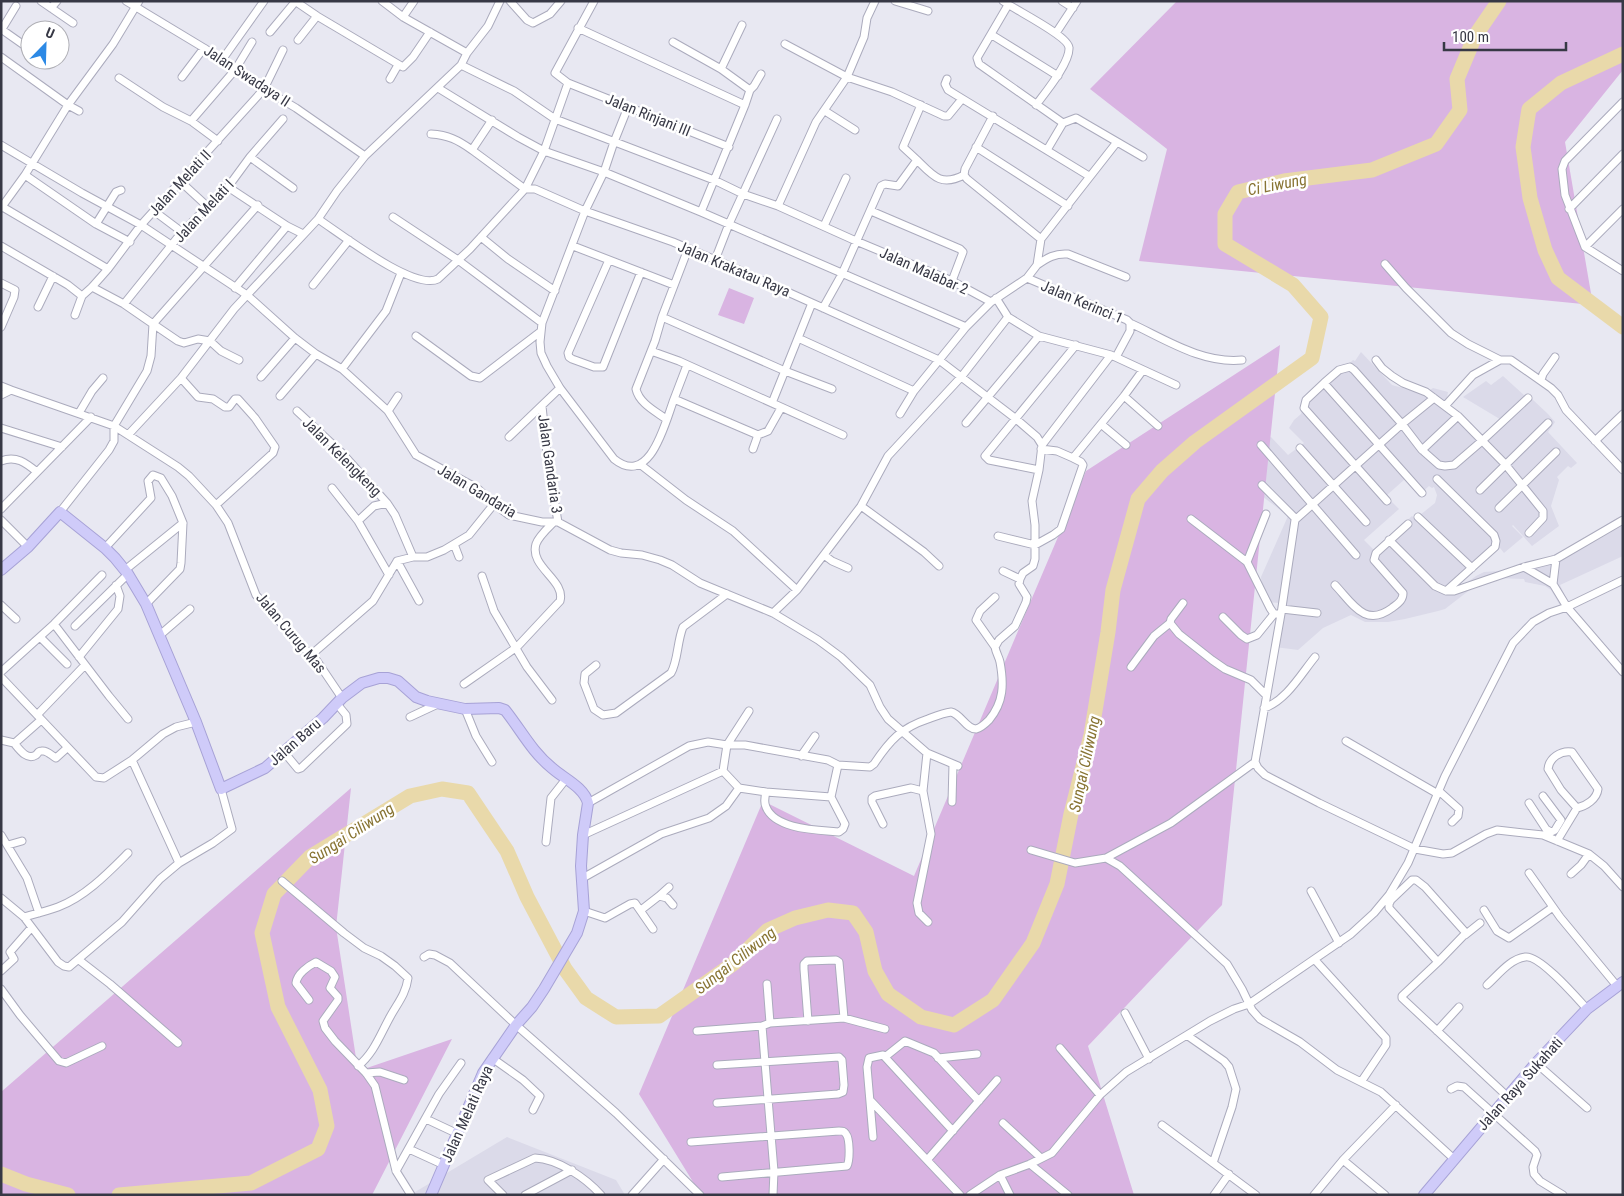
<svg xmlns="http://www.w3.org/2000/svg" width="1624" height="1196" viewBox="0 0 1624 1196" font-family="'Roboto Condensed',sans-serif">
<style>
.residential{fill:#dbdae9;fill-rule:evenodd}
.green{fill:#d9b4e2}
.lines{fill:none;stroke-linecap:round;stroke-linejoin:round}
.river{stroke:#e9d9aa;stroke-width:15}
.street-casing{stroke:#ababbd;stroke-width:9}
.secondary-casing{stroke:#a7a2d6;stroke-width:12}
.street{stroke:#fff;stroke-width:7}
.secondary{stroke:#cfcbf9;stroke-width:10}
.labels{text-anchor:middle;stroke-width:5;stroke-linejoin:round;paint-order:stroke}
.street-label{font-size:15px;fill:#373845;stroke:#fff}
.water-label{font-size:16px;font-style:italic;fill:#887433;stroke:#fff}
</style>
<rect width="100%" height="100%" fill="#e8e8f2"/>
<!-- residential -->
<path class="residential" d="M1361,352l31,33 32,9 9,-6 15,4 -2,11 38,35 19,-17 -40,-24 23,-16 5,4 12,-9 22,20 6,2 17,16 7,8 -7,10 29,31 -6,5 -3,-2 -11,11 2,3 -8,26 8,20 -27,20 -19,-21 -1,1 11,11 -19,16 -4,-5 -4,2 -44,41 2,1 22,-16 8,-4 30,-2 39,-15 18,-8 46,-29 1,2 5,-3v39l-63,29 10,21 -8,3 -11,-19 -6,-4 -20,-4 -1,-3 -27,-1 -17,4 -35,27 -7,2 -33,8 -17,3h-23l-14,-7 -28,13 -25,22 -23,-3 4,-44 -11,-1 -6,-15 -1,-10 27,-61 -57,-44 30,-29 10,-6 17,18 16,-12 -15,-15 5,-8 7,-6 4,-10 22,-18 26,-26 2,1zM1405,479l14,16 10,-9 3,2 2,-1 3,8 -2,8 -20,16 -3,-3 -38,34 -10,-10 35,-31 -13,-13z
M507,1137l109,43 9,15h-215z"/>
<!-- green -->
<path class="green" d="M1177,1h446v69l-58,72 28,163 -454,-44 28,-112 -77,-60z
M729,288l25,10 -10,26 -26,-9z
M1280,345l-58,560 -134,141 46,149h-433l-62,-101 124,-293 151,75 172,-405z
M351,788l-15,139 22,144 94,-32 -80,156h-371v-103z"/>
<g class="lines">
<!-- river -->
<path class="river" d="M1623,54l-62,29 -32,26 -6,38 7,51 15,52 13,28 65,49
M1,1174l25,10 42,11
M119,1195l132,-12 67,-34 9,-23 -7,-36 -42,-83 -16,-74 12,-39 36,-37 100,-61 32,-7 26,4 39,58 20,46 38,72 21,29 30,19 43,-1 75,-53 34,-33 27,-12 33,-8 25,3 13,19 9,39 13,23 33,23 33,8 39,-25 40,-57 24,-59 14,-70 20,-79 17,-103 5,-42 25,-91 24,-28 33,-29 117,-84 9,-41 -28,-32 -68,-41v-30l13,-22 46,-11 88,-11 64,-26 24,-34 -3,-31 18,-43 24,-35"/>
<defs>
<path id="street" d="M41,1l32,22
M126,1l78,47 60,41 32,19 69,48
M295,1l22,15 86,51 10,-10 17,-25
M382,1l21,16 64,36
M510,1l17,19 6,3 17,-9 11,-13
M594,1l-39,72 13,10 161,64
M895,1l33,10
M1003,1c12,9 66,35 66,47 1,15 -24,45 -33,57
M1062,1l11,7
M1008,5l-31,53 2,6 84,59
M51,8l6,-7
M403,17l11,-16
M578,28l167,77
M1,29l27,19
M2,29l14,-23
M270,32l25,-30
M1056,33l21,-32
M992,35l66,41
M298,40l19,-24
M673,42l48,27 29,21
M785,44l62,33 45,15 52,24h4l14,-17
M1,57l67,48 45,-61 26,-43
M222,60l42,-59
M461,65l53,26 41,28 159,61 29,14 35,12 78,35 96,40 39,21
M721,69l21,-44
M182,77l22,-29
M119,78l44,29 28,14 27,20
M390,79l8,-14
M947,79l-2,5 3,6 141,86
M438,88l80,49 26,14 60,21 97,40 265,115
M1623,102l-58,59 -3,8 3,26 20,52 38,24
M628,107l-14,35 -10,30 -19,39 -43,112 -2,19 1,11 6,13 13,22 54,71c36,29 51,-36 60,-60
M825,111l30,19
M993,116l-28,53 -1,6 3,4 74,60
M492,120l-20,30 53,39
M191,121l44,-51 17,-28
M431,134c17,1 27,6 41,16
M1,145l81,48 59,32 106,70 48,43 21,16 26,15 46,42 28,44 61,33 17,16 15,11 33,7h16l52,28 11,3 21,2 18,5 12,5 28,18 73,30 45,27 23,17 29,28 10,22 8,12 39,34 31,13
M976,147l92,59
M1047,150l16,-27 13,-5 67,39
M250,157l43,31
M917,160c16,16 24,27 47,15
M25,175l71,49 20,-32 5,-2
M181,182l27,25
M228,187l59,39 16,8
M525,189h10l50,22 88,31 59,25 207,93 77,59 21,18 5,8 -3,25 -7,31 3,24v34l-2,7 -10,7 -3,6 -1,5 8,13 -1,5 -11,24 -16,14 -4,7c1,6 4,10 5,15 4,22 4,40 -11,58 -3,3 -8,8 -13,9 -10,0 -15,-15 -25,-17 -8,1 -15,4 -23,7 -27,9 -38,21 -54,45l-4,3 -32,-2 -10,-5 -83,-15h-18l-19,-3 -19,4 -101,57
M1,206l107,63
M778,206l38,-84 31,-45 17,-40 3,-19 8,-17
M1,208l24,-33 43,-70 11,6
M1569,209l54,-55
M154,211l28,21
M871,211l89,38 3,3 -11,29
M701,212l44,-107 5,-15 4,-4 7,-12
M393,217l65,43 84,63
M318,219l19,-28 28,-35 96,-91 6,-12 21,-27 12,-25
M96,224l34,18
M824,226l22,-48
M481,237l27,22 47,32
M1,246l67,39 14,11
M573,246l101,39
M1585,247l38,-38
M609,260l-41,93 1,4 3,2 22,8h9l38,-95
M715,260l14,-36 48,-105
M1385,264l21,24 45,45 17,11 32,16
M1037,265c10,-7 18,-12 31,-11l58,23
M1027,278l100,42 3,3v8l-14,26
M1,283l14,7 -1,7 -13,30
M313,285l36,-45
M235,288l52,-62
M996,298l12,19 31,19 72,19 65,30
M124,304l58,-72 46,-45 22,-30 33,-38
M38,307l15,-31
M823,308l19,-34 39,-88 4,-2 13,2 19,-26 -14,-13 18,-42
M75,315l7,-19 10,-9 16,-18 33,-44 123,-136 19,-39
M662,317l123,54 47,18
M1130,323c35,16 72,41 112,37
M416,336l55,40 9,2 60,-46
M798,338l116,53
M651,351l28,10 164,74
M239,360l-18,-9 -11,-10 -12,-2 -14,4 -6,-2 -25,-17 105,-119
M1376,360l6,8 10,8 11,7 23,9 32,24 47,48 38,47v7l-14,15
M687,365l-13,34 84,36 10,-4 13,-23
M342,369l44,-58 15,-38
M261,377l34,-39
M181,378l17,19 15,2 12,8h4l6,-8h3l17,19 20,29 -2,6 -57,52
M1541,380l2,-6 12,-17
M1324,383l98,110
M1,386l10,4
M1,395l10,-5 103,36 33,-55 4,-15 2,-32 -29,-20 -32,-17
M280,396l36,-42
M1124,396l34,30
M1434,398l-32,26 -107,96 -14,94 -26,148 3,6 7,7 54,28 96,46 28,5 9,-1 34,-19 11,-4 46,5 46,19 15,12 19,21
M772,403l40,-100
M542,406l6,58 10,58
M1445,406l28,-31 27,-15h11l40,28 7,7 8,15 57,60
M297,411l45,42 45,50 -13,3 -16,15 31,54
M388,411l10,-15
M79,413l13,-22 11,-13
M900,414l14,-23 52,-64 25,-25 36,-24 10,-13 4,-26 76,-97
M666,419c-11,-8 -27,-16 -30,-30l19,-48 7,-24 26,-68
M966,423l73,-87
M1101,424l25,21
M114,426l64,41 11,9 27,29 12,18 28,72 40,45 21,21 25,37
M1,428l61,19
M128,435l53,-57 53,-69 84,-90c23,15 96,72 120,60l32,-30 55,-60 19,-38 24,-68
M509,437l51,-49
M1595,441l28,-27
M1042,445l69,-90
M1261,445l95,110
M1300,448l66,74
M753,449l5,-14
M1041,449l16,2 16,7
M1422,450l36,-34
M1,461c15,-6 25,2 36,11
M641,465l45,35 47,31 64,59
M1039,470l-50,-10 -4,-4 91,-111
M1437,479l57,56 2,6 -1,6 -49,44
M1262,485l34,34
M332,488l26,33
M1480,490l68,-67
M1387,501l-83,-93 2,-8 18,-17 15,-13 11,-3 4,3 48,54 20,26 17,15 6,1 9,-1 29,-25 45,-42
M387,503l8,12 18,42
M861,506l63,46 15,14
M1499,508l57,-56
M1,509l90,-92
M60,512l49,-62 5,-9v-15
M1418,517l54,51
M1191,519l56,43 23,46 4,6h7
M1,520l27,27
M998,536l37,9 18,-10 8,-6 22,-64 -2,-3 -8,-4 51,-62 19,-26
M1389,540l46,46 11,5h8l70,-24 32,-8 67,-39
M454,544l5,13
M105,548l46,-50 -3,-17 5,-6 8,3 11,18 11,27 -2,40 -1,6 -34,35
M824,555l8,6 16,7
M397,561l22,40
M1247,562l19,-48
M1524,567l29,17 14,23 56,65
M125,570l58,-47
M1003,571l17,8
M482,576l12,35 33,56 25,33
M1553,584l3,-25
M1335,585c18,19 30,43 57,23 5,-4 11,-7 11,-15l-29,-33 2,-7 32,-29
M1183,603l-12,16 -1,4 9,11 33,26 13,9 26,11 15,15
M1,605l15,14
M1282,609l35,4
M773,613l24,-23 64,-84 27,-50 74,-80 46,-59
M1223,617l18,18 6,4 10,-4 17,-21
M54,624l55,72 19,23
M75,626l53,-52
M160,635l30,-26
M40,637l27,27
M995,647l-19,-27 4,-9 15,-14
M311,655l62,-54 24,-40 16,-4h14l17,-7 25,-15 25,-31
M79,657l39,-48 2,-13 -4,-11
M596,665l-11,9 -1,9 10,26 9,6 13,-2 55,-40c7,-12 6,-31 12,-46l44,-33
M1131,667l23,-31 16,-13
M1,672l53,-48 48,-49
M1,677l95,100 8,1 28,-18 31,-26 13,-7 20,-5
M464,684l53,-37 43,-46c6,-21 -31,-34 -24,-57 3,-8 12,-16 18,-22
M1264,708c22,-7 37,-34 51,-51
M465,709l11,27 16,26
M37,715l48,-50
M410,717l30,-14
M1,740l13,3 2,-1 25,-22
M1346,741l92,53
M14,743c5,6 13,18 22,12 3,-3 2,-4 6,-4 5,-1 10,5 14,7l11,-10
M284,752l14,17 3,-1 46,-44 -1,-9 -9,-11
M927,753l-4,38 8,43 -14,69 2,10 9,9
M801,756l14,-20
M132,760l47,103
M723,771l16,17 27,4 65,5 7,-32
M1439,791l20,18 -1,7 -6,6
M766,792c-1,4 -2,11 0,15 9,23 53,23 73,25l4,-3 2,-5 -14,-27
M952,802l1,-38
M1529,803l17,26 5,3 4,-2 6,-10 -18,-24
M883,824l-11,-22v-4l3,-2 36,-8 12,3
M1,835l26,43 12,35
M583,835l140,-64 4,-26 22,-34
M1557,841l20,-33 -16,-18 -13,-21c1,-11 13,-19 24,-17l26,37c-1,10 -12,17 -21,19
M546,842l5,-44 15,-19
M8,845l14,-4
M1031,850l44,13 31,-5 14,8 107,98 15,25 10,21 8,9 40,23 37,28 44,22 73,67
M1106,858l65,-35 84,-61
M1529,873l31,44 57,69
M1571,874l10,-9 8,-11
M581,879l80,-45 48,-16 17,-12 13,-18
M282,881l62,52 20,15 17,8 14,10 13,12c-2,16 -11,26 -18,39 -10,18 -16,36 -32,49
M1311,891l28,52
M659,896l10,-9
M1,898l23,19 34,45 6,4 5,1 53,-45 38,-43 19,-16 34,-20 19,-14 -11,-40
M641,910l18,-14 8,2 6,7
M1484,910l13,21 12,7 44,-31
M584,911l21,7 25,-14 5,-1 18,26
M24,917c11,-3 23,-6 34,-10 27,-10 50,-34 70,-54
M1465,935l15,-12
M424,957l5,-3 6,1 15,8 66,62 100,88 84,82
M79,960l31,24 68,59
M1315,960l71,78v7l-25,37
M1438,962l-49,-54v-4l2,-4 21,-20h4l9,7 41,46 -28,29 -36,34v2l106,99
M1,971l13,-12 -4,-7 21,-24
M767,984l3,39
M1487,985c11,-10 23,-26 38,-28 14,-3 52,41 62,52
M1,989l19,26 39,46 7,2 36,-17
M309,1000l-13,-17c1,-9 12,-17 20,-21l15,9 4,6 -5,11 8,9v3l-15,21 2,7 10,13 31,32 9,13 21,85 15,24
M1125,1013l24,46
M808,1021l-4,-52v-5l3,-3 29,-1 3,2 5,56
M762,1026l12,145 -1,24
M697,1031l65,-5 8,-3 74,-5 41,11
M1437,1031l22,-24
M1188,1036l36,25 5,6 7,22 -4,18 -19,56
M1060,1048l40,47
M885,1057l20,-16 29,12 45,48
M492,1058l31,22 17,16 -7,14
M938,1058l39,-4
M1536,1063l51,45
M717,1065l122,-8 3,3 2,25 -1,7 -5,2 -121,9
M366,1073l14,-1 24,8
M1451,1089l6,-3 7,1 71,64 2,4 -4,12 1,7 6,7 23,14
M870,1100l90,95
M426,1119l32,15
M1003,1123l38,35
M1162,1125l94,70
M873,1137l-6,-70 2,-9 14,-3 70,76
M691,1142l148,-11c4,0 5,0 7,3 4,5 4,26 1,32l-125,11
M409,1149l35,16
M928,1159l69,-79
M1343,1160l42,35
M1030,1164l38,31
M396,1171l43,-77 22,-31
M1000,1175l10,20
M503,1195l-15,-15 47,-22c23,1 51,20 66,37
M525,1195l47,-25
M632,1195l32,-36
M970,1195l30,-20 30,-11 22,-11 48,-58 26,-23 84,-51 24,-12 15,-5 102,-70 23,-21 15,-18 19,-32 37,-87 68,-133 20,-21 16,-9 18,-6 56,-27
M1214,1195l15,-21
M1314,1195l29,-35 53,-55"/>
<path id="secondary" d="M1,570l27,-23 32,-35 45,36 10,10 13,16 18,30 50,118 25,67 44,-21 58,-50 19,-20 20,-15 17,-5h9l10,3 18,16 11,4 38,8 34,-1 6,2c16,20 27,42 47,58 11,10 32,19 36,35l-5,32 -2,31 3,45 -7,22 -33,56 -12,18 -16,18 -33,48 -52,122
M1424,1195l112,-132 51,-54 36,-27"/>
</defs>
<!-- street casing -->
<use href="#street" class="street-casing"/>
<!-- secondary casing -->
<use href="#secondary" class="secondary-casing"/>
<!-- street -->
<use href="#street" class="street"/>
<!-- secondary -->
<use href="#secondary" class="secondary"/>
</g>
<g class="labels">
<!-- street labels -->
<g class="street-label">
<text transform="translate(247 76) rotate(33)" y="5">Jalan Swadaya II</text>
<text transform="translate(648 115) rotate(22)" y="5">Jalan Rinjani III</text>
<text transform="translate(180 183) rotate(-47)" y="5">Jalan Melati II</text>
<text transform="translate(204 211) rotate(-47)" y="5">Jalan Melati I</text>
<text transform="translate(734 269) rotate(23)" y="5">Jalan Krakatau Raya</text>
<text transform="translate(924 271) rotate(24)" y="5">Jalan Malabar 2</text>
<text transform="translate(1082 302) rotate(23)" y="5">Jalan Kerinci 1</text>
<text transform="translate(342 457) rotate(45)" y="5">Jalan Kelengkeng</text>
<text transform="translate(550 464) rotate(82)" y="5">Jalan Gandaria 3</text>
<text transform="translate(477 491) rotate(31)" y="5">Jalan Gandaria</text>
<text transform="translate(291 633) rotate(50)" y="5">Jalan Curug Mas</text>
<text transform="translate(295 742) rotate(-41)" y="5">Jalan Baru</text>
<text transform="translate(1520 1084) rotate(-48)" y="5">Jalan Raya Sukahati</text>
<text transform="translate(467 1114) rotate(-66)" y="5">Jalan Melati Raya</text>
</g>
<!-- water labels -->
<g class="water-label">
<text transform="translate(1277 184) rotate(-11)" y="6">Ci Liwung</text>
<text transform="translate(1084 764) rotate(-78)" y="6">Sungai Ciliwung</text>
<text transform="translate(351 833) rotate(-33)" y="6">Sungai Ciliwung</text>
<text transform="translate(735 960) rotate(-38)" y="6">Sungai Ciliwung</text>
</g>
</g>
<!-- border -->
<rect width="1624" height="1196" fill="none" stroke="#373845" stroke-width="5"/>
<!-- north arrow -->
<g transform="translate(45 45) rotate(23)"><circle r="24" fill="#ffffff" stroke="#afafb5"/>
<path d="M0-4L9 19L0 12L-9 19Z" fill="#2c89e5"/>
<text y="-8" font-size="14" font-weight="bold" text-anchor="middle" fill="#373845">U</text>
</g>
<!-- scale -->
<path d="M1444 42v8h122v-8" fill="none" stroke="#373845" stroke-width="2.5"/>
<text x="1452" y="42" font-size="15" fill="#373845" stroke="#ffffff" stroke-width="4" paint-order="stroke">100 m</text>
</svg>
